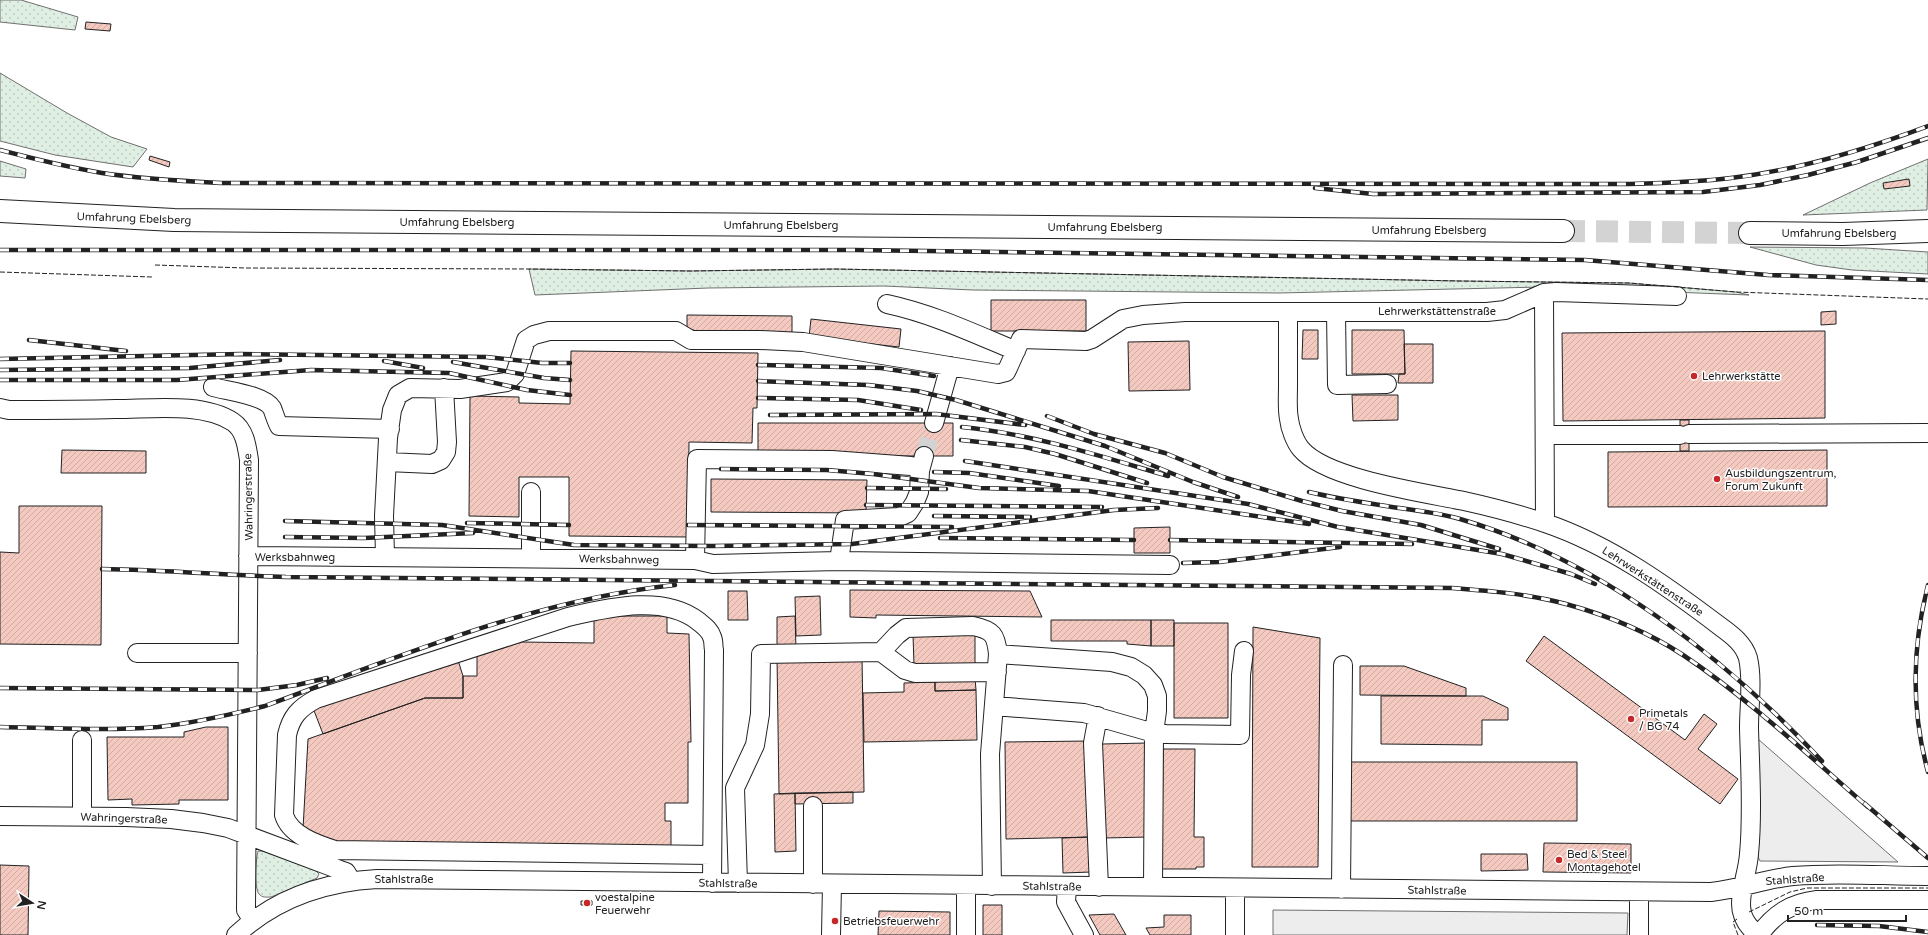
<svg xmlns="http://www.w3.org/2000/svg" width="1928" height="935" viewBox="0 0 1928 935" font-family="'Varela Round',sans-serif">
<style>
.grass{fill:url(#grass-dots);stroke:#6f6f6f}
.parking{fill:#ededed;stroke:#6f6f6f}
.building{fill:url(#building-hatch);stroke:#222}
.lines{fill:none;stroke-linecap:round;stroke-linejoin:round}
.minor-tunnel{stroke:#d3d3d3;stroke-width:18;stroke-dasharray:18 9;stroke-linecap:butt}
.major-tunnel{stroke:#d3d3d3;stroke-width:22;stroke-dasharray:22 11;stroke-linecap:butt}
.minor-casing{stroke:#222;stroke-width:20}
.major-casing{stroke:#222;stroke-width:24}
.minor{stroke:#fff;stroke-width:18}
.major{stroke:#fff;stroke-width:22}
.rail-casing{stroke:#222;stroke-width:4.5}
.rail{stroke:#fff;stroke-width:3;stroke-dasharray:9;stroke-linecap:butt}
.fence{stroke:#222;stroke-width:1;stroke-dasharray:5 2;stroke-linecap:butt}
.poi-dot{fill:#c62828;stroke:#fff;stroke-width:1.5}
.labels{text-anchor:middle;stroke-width:3;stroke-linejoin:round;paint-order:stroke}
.street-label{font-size:11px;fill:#222;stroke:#fff}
.poi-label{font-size:11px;fill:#222;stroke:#fff;text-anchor:start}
</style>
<defs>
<pattern id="grass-dots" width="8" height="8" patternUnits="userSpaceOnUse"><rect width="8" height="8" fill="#e0efe3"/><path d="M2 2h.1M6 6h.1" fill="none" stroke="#c0cdc2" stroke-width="1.8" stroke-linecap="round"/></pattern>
<pattern id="building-hatch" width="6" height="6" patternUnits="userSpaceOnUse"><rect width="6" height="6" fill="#f3c9c0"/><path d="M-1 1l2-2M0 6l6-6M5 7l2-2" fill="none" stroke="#d0aca5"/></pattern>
</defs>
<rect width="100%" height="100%" fill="#fff"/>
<!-- grass -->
<path class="grass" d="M0,0h21l57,17 -3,13 -75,-8z
M0,73l67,40 44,24 36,12 -14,18 -78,-12 -55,-14z
M1928,159l-1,51 -124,5 67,-32z
M0,161l26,8 -1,9 -25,-2z
M1750,247l115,1 63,4v22l-76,-4 -36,-5z
M529,269l161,2 145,-2 625,12 169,2 107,9 13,3 -207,-8 -263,6 -306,-3 -89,-4 -176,2 -173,7z
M258,851h6l52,20 3,3 -2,4 -46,19c-5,0 -9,1 -12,-3 -5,-6 -3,-36 -1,-43z"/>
<!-- parking -->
<path class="parking" d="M1758,739l140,123 -138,-1 -2,-4z
M1273,910l355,3 -1,22h-354z"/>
<!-- building -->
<path class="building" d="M86,22l25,2 -1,7 -25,-2z
M150,156l20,6 -1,5 -20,-7z
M1909,179l1,7 -26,3 -1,-6z
M991,300h95v31h-95z
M1836,311v13l-15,1v-13z
M687,315l105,1v20l-98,-1v-5h-7z
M811,319l90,10 -2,18 -90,-10z
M1303,330h15v29h-16z
M1352,330h52l1,44h-53z
M1825,331v87l-262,3 -1,-88z
M1189,341l1,49 -61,1 -1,-49z
M1404,344h29v39h-35l1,-9h6z
M571,351l187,2 -1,55h-4l-1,35 -63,-1 -1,95 -119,-1v-59h-50v40l-50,-1 1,-120 49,1v6l51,1z
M1352,395h46v25l-45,1z
M1680,420h9v31h-9z
M758,423h195v33h-195z
M62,450l84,1v22h-85z
M1827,450v56l-219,1v-55z
M711,479l156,1 -1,33 -155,-1z
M19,506h83l-1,139 -101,-1v-92l19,1z
M1170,527v26h-36v-25z
M850,590l180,1 12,26 -166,-2v3l-26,-1z
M728,591h19l1,29h-20z
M820,596l1,39 -25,1 -1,-39z
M594,616h73v17l22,1 2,108h-3v61h-23v18h6v27l-338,-5 -30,-14 5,-90 117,-41h38v-22h14v-20l45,-14 72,1z
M795,616l1,33 -19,1v-33z
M1051,620h100v26l-24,-2v-3h-76z
M1151,620h23v26h-23z
M1174,623h54v95h-54z
M1253,627l67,11 -2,229h-66z
M975,634v30l-61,1 -1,-30z
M1544,636l141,104 19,-26 13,10 -19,25 40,30 -18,25 -194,-143z
M862,655l2,137 -85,2 -2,-137z
M457,657l6,19v22h-38l-102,36 -10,-26z
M1360,666h44l62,22v8l-106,-1z
M935,678h40l1,12 -41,1z
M935,682v9l41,-1 1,50 -113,2 -1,-49 41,-1v-9z
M1381,696h102l25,12v12h-26v25l-101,-1z
M206,727h22v73h-49v4l-47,1v-6l-24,1 -1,-63h77v-5z
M1089,741l2,96 -85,2 -1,-97z
M1147,743l2,94 -45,1 -2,-94z
M1163,749h32l-1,88h10v30h-8v2h-34z
M1348,762h229v59h-230z
M853,792v11l-58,1v-11z
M795,793l1,58 -21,1 -1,-58z
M1091,837v35l-28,1 -1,-35z
M1544,843l87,1v29l-88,-1z
M1481,854h46l1,16 -47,1z
M0,865l29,1 -1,69h-28z
M581,901h11v4h-11z
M983,905h19v30h-19z
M879,911l71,1v23h-72z
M1114,914l12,21h-26l-11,-20z
M1164,915h27v20h-41l-4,-7 18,-1z"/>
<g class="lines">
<!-- minor-tunnel -->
<path class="minor-tunnel" d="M924,456l10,-33"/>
<!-- major-tunnel -->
<path class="major-tunnel" d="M1563,231l187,2"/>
<defs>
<path id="minor" d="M1544,293l1,230
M887,304c46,10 86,29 129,47
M1288,312c0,25 0,49 0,74 0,11 -1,23 1,33 1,9 6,23 12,30 25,30 124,44 163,52 27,6 54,13 81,22 65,22 122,63 176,104 11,8 23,17 27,31 5,22 1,47 1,70 1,40 4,85 0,126 -1,16 -8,33 -8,50 0,14 7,23 17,31
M1336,312l1,73 50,-1
M213,387c14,4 51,8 59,21 2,5 4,12 7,18l111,3
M0,408l9,2c35,0 71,0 107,-1 35,0 87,-7 117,13 12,8 14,25 16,38l-3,450 7,11
M934,423l16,-57
M1689,434l238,-1
M1545,435h135
M387,462l45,2 9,-4 5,-8 1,-10 -3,-54
M531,492v66
M248,556l447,4 18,4 126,-3 6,-41 54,-3 9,-4 7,-11 4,-10 1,-21 4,-15
M385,557l-1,-41 4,-78 4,-28 6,-15 12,-7 50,1 47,-7 8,-8 11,-34 8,-5 15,-4h127l15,9h69l43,2 195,32 8,-2 2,-4 13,-29 65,2 6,-2 31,-20 20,-4 42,-3h302l18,-2 39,-17 12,-1 121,4
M695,560l2,-101 135,1 79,6 5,2 4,3
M839,561l331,4
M881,652l24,18 10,3 82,-1
M137,653h111
M998,654l114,8 19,5 13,8 9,10 4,11v15l-3,22 -1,154
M994,706l90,7 70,20 12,1 74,1 1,-60 3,-24
M1098,716l-5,27 6,144
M813,806v78
M0,816l126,1 45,2 32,4 25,5 112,42 6,2 5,8
M82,817v-77
M712,883l2,-233c-1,-4 0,-9 -2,-13 -2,-7 -8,-11 -14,-16 -35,-27 -90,-13 -130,-4l-252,82c-17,9 -25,18 -29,36l-3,80c6,20 32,29 51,35l377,5
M738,883l-3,-95 20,-43 5,-31 1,-60 120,-2 16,-17 9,-7 67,-2c20,4 23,9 25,28l-8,100 2,132
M966,885v50
M1067,887l-1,15 18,33
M1235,888v47
M1341,889l2,-224
M236,935c40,-37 88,-53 141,-56l1334,13c28,-3 54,-13 82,-16 44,-4 91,0 135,0
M831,935l1,-51
M1639,935v-43
M1759,935c15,-21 32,-32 58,-35h111"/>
<path id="major" d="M0,211l174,9 1389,11
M1750,233l93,1 85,-3"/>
</defs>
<!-- minor casing -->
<use href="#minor" class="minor-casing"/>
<!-- major casing -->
<use href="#major" class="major-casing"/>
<!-- minor -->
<use href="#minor" class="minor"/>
<!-- major -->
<use href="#major" class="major"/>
<defs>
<path id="rail" d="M0,150c34,9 67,17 102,23 39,6 79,8 119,10l1409,1c34,-1 67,-2 101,-6 68,-8 133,-28 197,-52
M1315,188l58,6 330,-2 57,-7 48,-10 49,-13 71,-24
M0,250h854l731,10 183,15 160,5
M29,340l97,11
M0,359l241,-5 245,3 56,6h28
M384,361l39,7
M453,362l91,16 26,2
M758,365l123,3 53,8
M0,370l190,-2 90,-8
M0,380h177l134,-10 138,3 78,17 43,5
M758,381l110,4 49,6 39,9 149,46 88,36 45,15
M758,398l100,2 63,10
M770,415l166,-1 89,11
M1047,416l47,18 71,19 58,24 79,24 40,10 79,14 78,24
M962,427c71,7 138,29 206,49
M961,440l64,7 30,7 92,29
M965,461l283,43 90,23 164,27 69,20 24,10
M721,469l106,1 46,4 106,14 109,3 221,33
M934,472l35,1 90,13
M867,488l79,1
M1309,492c25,6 51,10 77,14 24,4 50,6 74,13 138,40 265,138 362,242
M866,505l236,2
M934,516l96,1
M285,521l157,4 132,20 138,1 140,-2 262,-34 44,-2
M467,523l102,2
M688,525l264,2
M285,537l79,1 109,-5
M940,538l194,2
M1170,540l242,4
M1183,563l36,-1 121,-15
M102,569c61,1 122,6 184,8l1166,11c39,3 77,6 114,16 40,11 82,28 117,51 66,44 125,100 185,152
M1928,585c-16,62 -17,125 0,187
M0,688l258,2 39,-5 30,-7
M0,727c52,1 106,4 158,0 36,-4 71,-12 107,-21 133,-49 268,-106 410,-121
M1864,803l64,55
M1817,925l62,1 49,6"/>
</defs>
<!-- rail casing -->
<use href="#rail" class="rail-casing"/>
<!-- rail -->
<use href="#rail" class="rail"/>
<!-- fence -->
<path class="fence" d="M155,265l90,3 284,1 161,2 145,-2 625,12 169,2 107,9 192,7
M0,272l152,5
M1749,912l41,-20 17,-4h121
M1737,919l-4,3 5,13"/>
</g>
<!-- markers -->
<g class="poi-dot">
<circle cx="1694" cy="376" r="4"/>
<circle cx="1717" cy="479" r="4"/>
<circle cx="1631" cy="719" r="4"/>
<circle cx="1559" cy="860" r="4"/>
<circle cx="587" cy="903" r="4"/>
<circle cx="835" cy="921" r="4"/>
</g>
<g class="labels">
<!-- street labels -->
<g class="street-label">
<text transform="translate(134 218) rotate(2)" y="4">Umfahrung Ebelsberg</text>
<text x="457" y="226">Umfahrung Ebelsberg</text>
<text x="781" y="229">Umfahrung Ebelsberg</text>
<text x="1105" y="231">Umfahrung Ebelsberg</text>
<text x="1429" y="234">Umfahrung Ebelsberg</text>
<text x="1839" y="237">Umfahrung Ebelsberg</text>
<text x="1437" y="315">Lehrwerkstättenstraße</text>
<text transform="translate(248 497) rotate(-91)" y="4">Wahringerstraße</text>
<text x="295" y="561">Werksbahnweg</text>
<text transform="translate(619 559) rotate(1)" y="4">Werksbahnweg</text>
<text transform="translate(1653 581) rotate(33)" y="4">Lehrwerkstättenstraße</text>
<text transform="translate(124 818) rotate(2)" y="4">Wahringerstraße</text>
<text x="404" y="883">Stahlstraße</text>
<text transform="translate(1795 879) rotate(-4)" y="4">Stahlstraße</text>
<text transform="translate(728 883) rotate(1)" y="4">Stahlstraße</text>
<text transform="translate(1052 886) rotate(1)" y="4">Stahlstraße</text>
<text transform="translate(1437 890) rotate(1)" y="4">Stahlstraße</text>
</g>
<!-- poi labels -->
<g class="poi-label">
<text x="1702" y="380">Lehrwerkstätte</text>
<text x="1725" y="477">Ausbildungszentrum,<tspan x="1725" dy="13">Forum Zukunft</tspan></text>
<text x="1639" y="717">Primetals<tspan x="1639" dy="13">/ BG 74</tspan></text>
<text x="1567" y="858">Bed &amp; Steel<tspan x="1567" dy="13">Montagehotel</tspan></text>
<text x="595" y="901">voestalpine<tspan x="595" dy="13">Feuerwehr</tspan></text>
<text x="843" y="925">Betriebsfeuerwehr</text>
</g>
</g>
<!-- north arrow -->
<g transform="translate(32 903) rotate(102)" stroke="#ffffff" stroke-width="3" paint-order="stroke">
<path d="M0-3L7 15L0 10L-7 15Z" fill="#222222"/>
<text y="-6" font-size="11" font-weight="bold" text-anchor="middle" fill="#222222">N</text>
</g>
<!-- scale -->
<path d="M1788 915v6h118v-6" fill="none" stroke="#222222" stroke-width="2"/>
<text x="1794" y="915" font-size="12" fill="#222222" stroke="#ffffff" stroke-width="3" paint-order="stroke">50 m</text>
</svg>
